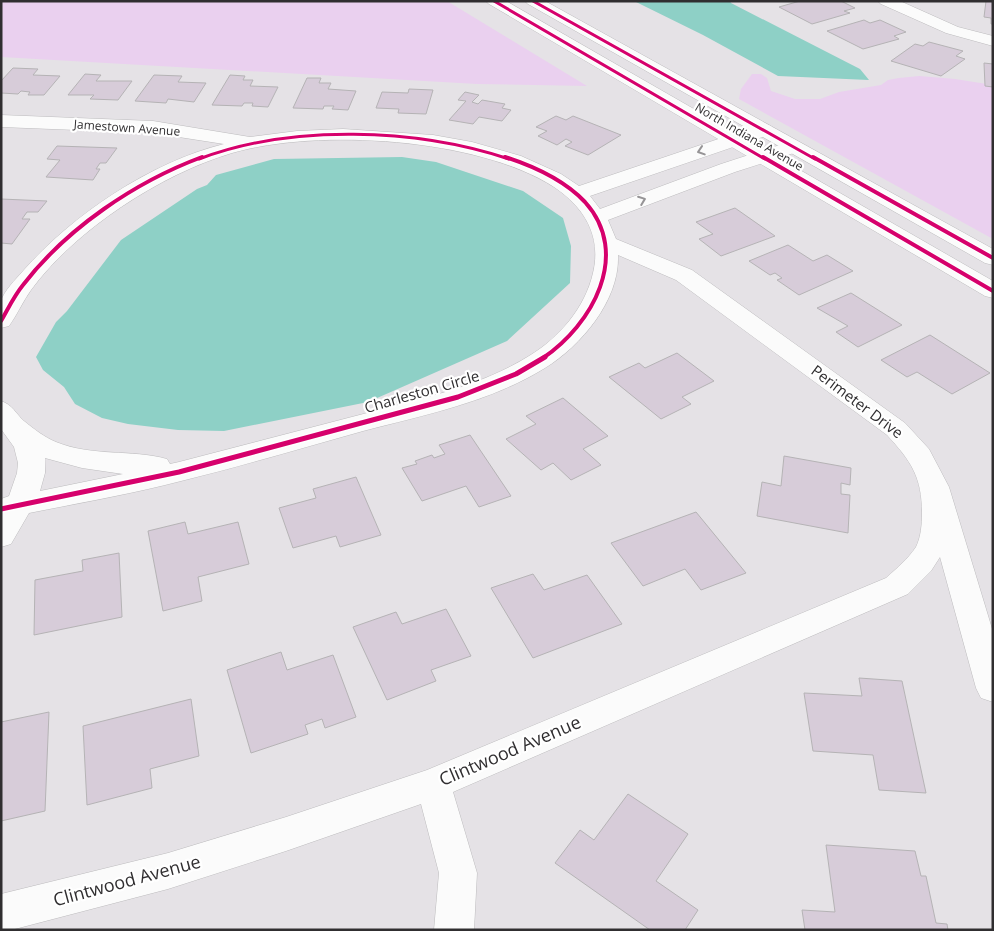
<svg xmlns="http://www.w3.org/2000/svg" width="994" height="931" viewBox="0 0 994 931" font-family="'Open Sans',sans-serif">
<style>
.green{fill:#ead0ef}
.water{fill:#8ed0c6}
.building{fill:#d7ccd9;stroke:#b5b3b5}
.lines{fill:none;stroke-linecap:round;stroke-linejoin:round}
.minor-casing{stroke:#bdbcbe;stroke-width:1}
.primary-casing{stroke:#bdbcbe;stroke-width:1}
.minor{fill:#fbfbfb;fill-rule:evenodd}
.primary{fill:#fbfbfb;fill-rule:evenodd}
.cycleway-far2-casing{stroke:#fff;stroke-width:5}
.cycleway-far1-casing{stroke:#fff;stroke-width:6}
.cycleway-casing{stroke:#fff;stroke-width:8}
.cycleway-far2{stroke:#d6006c;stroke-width:3}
.cycleway-far1{stroke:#d6006c;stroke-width:4}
.cycleway{stroke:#d6006c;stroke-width:5}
.oneway{stroke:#969496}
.labels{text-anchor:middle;stroke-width:4.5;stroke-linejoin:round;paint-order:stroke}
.far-street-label{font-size:12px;fill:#302e30;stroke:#fff}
.street-label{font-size:15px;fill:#302e30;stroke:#fff}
.near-street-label{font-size:18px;fill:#302e30;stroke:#fff}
</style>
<rect width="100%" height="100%" fill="#e5e2e6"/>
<!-- green -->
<path class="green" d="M1,1h446l140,85 -110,-2 -476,-27z
M752,74h9l6,4 4,13 24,8h25l19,-7 42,-7 7,-5 11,-2 20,-2 36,3 38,6v154l-254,-140 2,-10z"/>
<!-- water -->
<path class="water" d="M634,1h96l1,2 129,66 9,11 -91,-4 -75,-41z
M402,157l34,5 87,29 40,27 8,28 -1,37 -63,58 -139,61 -144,29 -46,-1 -50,-6 -26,-6 -27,-14 -11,-17 -21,-17 -7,-13 20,-35 11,-11 54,-71 76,-51 10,-4 9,-10 58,-16z"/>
<!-- building -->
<path class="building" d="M800,1h41l14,7 -11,3 6,2 -38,11 -33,-17z
M986,1h7v23h-2v-6l-7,-1z
M864,20l6,3 10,-3 26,12 -12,4 5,3 -36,10 -36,-18z
M929,42l34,9 -7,5 9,3 -24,17 -50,-15 24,-17 8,2z
M984,63l9,1v23l-8,-1z
M13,68l25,1 -5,6 27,1 -16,19h-16l2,-3 -9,-1 -3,3 -17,-1v-12z
M85,74l16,1 -5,6h36l-14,19 -28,-1 4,-4h-26z
M154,75l28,1 -4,6 28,1 -12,19 -26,-3 -2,4 -31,-2z
M230,75l15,1 -2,4h10l-3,6 28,1 -10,20 -16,-1 1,-3h-9l-2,3 -30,-1z
M307,78h14l-2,5h12l-3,6 28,2 -8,19 -16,-1 2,-3h-10l-1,3 -30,-1z
M409,89l24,1 -7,24 -28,-1 1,-4 -23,-1 6,-16 26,1z
M465,92l14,3 -7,7 6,2 4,-4 23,4 -3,4 9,2 -9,11 -23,-4 -6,7 -24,-4 17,-19 -8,-1z
M556,116l10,4 7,-4 48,19 -33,20 -23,-9 7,-4 -6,-3 -9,6 -19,-9 9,-5 -11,-4z
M57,146l60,2 -11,15h-6l-4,6h4l-7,11 -47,-3 14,-17 -13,-1z
M1,199l46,2 -9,11h-11l-5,7h8l-18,25 -11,-1z
M735,208l40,28 -54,20 -22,-17 14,-5 -17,-12z
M788,245l25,16 14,-6 26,16 -54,24 -22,-15 5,-2 -7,-5 -5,2 -21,-14z
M851,293l51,32 -44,22 -22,-15 12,-6 -31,-18z
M930,335l60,38 -38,21 -35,-22 -10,5 -26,-17z
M677,353l37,28 -32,16 9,7 -30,15 -52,-42 30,-14 6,5z
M563,398l45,38 -25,13 18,16 -30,15 -18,-17 -12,7 -35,-31 30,-15 -10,-8z
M470,435l41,61 -32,11 -13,-21 -44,15 -20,-33 15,-4 -2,-3 17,-6 2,3 11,-4 -6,-9z
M784,456l67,12 -1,17 -9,-2v11l9,1 -2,38 -91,-17 5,-34 19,4z
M356,477l25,58 -41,12 -4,-11 -43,12 -14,-40 37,-10 -3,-9z
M696,512l50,61 -45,17 -16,-21 -42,17 -32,-43z
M185,522l3,12 50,-12 11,42 -51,13 4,24 -39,10 -15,-80z
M119,553l3,64 -88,18 1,-55 48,-9 -1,-11z
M533,574l11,16 43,-15 35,49 -89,34 -42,-70z
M446,609l25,47 -40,14 5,11 -49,19 -34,-73 43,-15 6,12z
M281,652l6,18 46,-15 23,62 -31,11 -3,-9 -17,6 3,9 -57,19 -24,-83z
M859,678l43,3 24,112 -47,-3 -6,-35 -60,-4 -9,-58 58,3z
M191,699l8,57 -49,13 2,19 -65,17 -4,-79z
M49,712l-4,99 -44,10v-99z
M628,794l60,40 -32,47 42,29 -13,20h-35l-95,-67 25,-33 14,10z
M826,845l89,6 6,25h5l10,47 11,1 1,6h-143l-3,-20 33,2z"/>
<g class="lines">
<defs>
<path id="minor" d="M878,1h22l58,26 35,9v10l-47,-13 -65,-29z
M1,115l152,6 97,16 47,-6 46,-2 90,6 39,7 49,14 40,18 18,12 178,-60 7,-2 7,2 2,4 -2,4 -181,62 10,13 121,-45 65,-21 7,-2 7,2 3,4 -3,4 -65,21 -127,48 8,19 76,31 213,153 24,26 20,38 44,145v70l-12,-4 -5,-10 -36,-131 -9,14 -23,23 -455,198 24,81 -3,57h-40l5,-57 -18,-69 -135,47 -118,38 -157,41h-10v-36l167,-41 118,-36 141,-47 459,-192c11,-10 22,-19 30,-31 5,-10 6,-23 6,-34 0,-36 -11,-52 -35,-78l-211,-155 -58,-25c2,45 -37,91 -73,113 -55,34 -121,47 -182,63 -61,17 -121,35 -182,50 -50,13 -102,22 -152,32l-18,31 -10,3v-48l8,-3 8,-23 1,-10 -4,-16 -13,-18v-28c12,4 14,12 23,20 10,8 20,16 32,21 37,15 75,7 111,17l3,5 9,-2c64,-17 128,-33 192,-50 53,-14 110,-26 158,-56 30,-18 56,-48 64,-83 9,-37 -9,-66 -39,-86 -76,-49 -236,-59 -322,-34 -71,21 -157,77 -201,137 -8,11 -14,25 -22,36l-8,2c0,-8 -1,-19 0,-27 3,-10 15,-22 22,-30 49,-56 128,-109 201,-127l-71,-11 -152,-6zM45,458l37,10 41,6 -83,17 5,-18z"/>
<path id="primary" d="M486,1h20l487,280v17l-8,-2 -496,-292z
M525,1h20l448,248v16l-8,-2 -457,-259z"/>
</defs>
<!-- minor casing -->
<use href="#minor" class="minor-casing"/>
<!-- primary casing -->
<use href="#primary" class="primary-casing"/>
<!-- minor -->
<use href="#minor" class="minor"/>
<!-- primary -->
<use href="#primary" class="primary"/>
<defs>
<path id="cycleway-far2" d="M494,1l271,158
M533,1l282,158
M199,159c92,-35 217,-31 310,0"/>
<path id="cycleway-far1" d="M505,157c28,9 59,23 80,45 47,52 7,123 -42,156
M763,157l230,134
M813,157l180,101
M1,321c7,-12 13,-25 22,-36 44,-57 112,-103 179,-128"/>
<path id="cycleway" d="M1,509l178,-37 279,-75 58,-23 29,-17"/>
</defs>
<!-- cycleway-far2 casing -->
<use href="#cycleway-far2" class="cycleway-far2-casing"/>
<!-- cycleway-far1 casing -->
<use href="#cycleway-far1" class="cycleway-far1-casing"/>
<!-- cycleway casing -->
<use href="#cycleway" class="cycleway-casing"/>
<!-- cycleway-far2 -->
<use href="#cycleway-far2" class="cycleway-far2"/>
<!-- cycleway-far1 -->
<use href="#cycleway-far1" class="cycleway-far1"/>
<!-- cycleway -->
<use href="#cycleway" class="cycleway"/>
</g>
<!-- one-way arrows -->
<defs><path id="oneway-chevron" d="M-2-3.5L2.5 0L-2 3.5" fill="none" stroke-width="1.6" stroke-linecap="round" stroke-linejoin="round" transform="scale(1.25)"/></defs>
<g class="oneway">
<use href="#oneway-chevron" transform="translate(701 151) rotate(162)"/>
<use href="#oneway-chevron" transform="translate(642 200) rotate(-21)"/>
</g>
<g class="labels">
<!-- far-street labels -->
<g class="far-street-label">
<text transform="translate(127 128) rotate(4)" y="4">Jamestown Avenue</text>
<text transform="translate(749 137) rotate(30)" y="4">North Indiana Avenue</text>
</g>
<!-- street labels -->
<g class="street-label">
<text transform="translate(422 392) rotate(-16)" y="5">Charleston Circle</text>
<text transform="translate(857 402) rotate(37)" y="5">Perimeter Drive</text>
</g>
<!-- near-street labels -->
<g class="near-street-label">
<text transform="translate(510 751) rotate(-23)" y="6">Clintwood Avenue</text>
<text transform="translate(127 881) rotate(-15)" y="6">Clintwood Avenue</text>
</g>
</g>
<!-- border -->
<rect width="994" height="931" fill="none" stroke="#302e30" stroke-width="5"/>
</svg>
